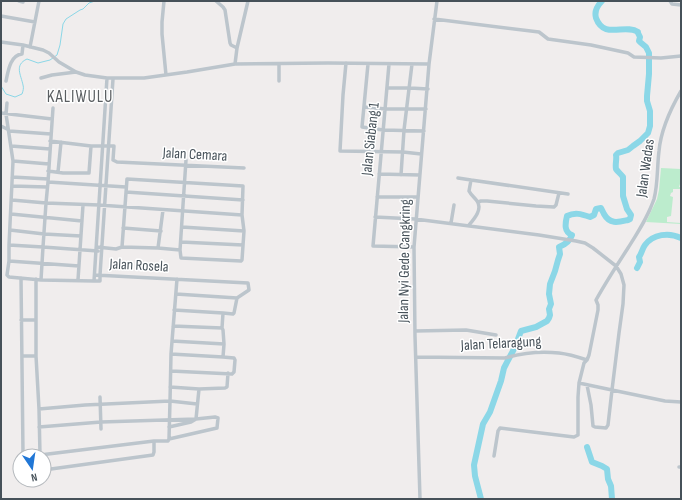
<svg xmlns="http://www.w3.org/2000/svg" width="682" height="500" viewBox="0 0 682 500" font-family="'Sofia Sans Condensed',sans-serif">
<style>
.green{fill:#bceccd}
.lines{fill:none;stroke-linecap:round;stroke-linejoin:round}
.stream{stroke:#8bd7e7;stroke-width:1}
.river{stroke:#8bd7e7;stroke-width:6}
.street{stroke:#bcc5cc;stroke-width:3.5}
.labels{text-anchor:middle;stroke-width:3;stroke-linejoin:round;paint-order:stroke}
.street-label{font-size:15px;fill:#465159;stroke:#fff}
.quarter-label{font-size:17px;letter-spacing:1px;fill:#5a5e61;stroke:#fff}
</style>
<rect width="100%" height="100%" fill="#f0eded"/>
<!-- green -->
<path class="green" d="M661,168l20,1v15h-1l-1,3h2v2h-8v3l-2,1 -1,3 3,1 -2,19 -4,1v5l14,1v1l-35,-2 11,-23 2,-9z"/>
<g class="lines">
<!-- stream -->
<path class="stream" d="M1,86l5,8 9,3 7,-3c1,-3 2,-6 1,-9 -2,-10 -9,-20 4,-26l11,4 12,-3 7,-5 3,-10 3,-21 3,-5 14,-9 3,-1 6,-6 6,-2"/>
<!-- river -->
<path class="river" d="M637,268l3,-6 -1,-5c3,-4 3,-8 6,-12 8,-11 24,-13 36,-7
M587,447l5,15 10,4 5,3 1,10 3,7 1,13
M481,499l-6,-23 -1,-11 9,-41 7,-12 11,-31 3,-13 11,-21 6,-16 15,-4 11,-6 2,-3 1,-3 -1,-6 2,-5 -2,-10 1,-10 5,-13 3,-11 2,-6 -1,-7c5,-2 11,-6 13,-12 -8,-3 -7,-11 -5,-19 8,-4 14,-2 23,1l4,-2 2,-6 5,-1c1,2 2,4 3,6 6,11 15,8 24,6l2,-1 1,-4 -4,-6 -4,-13v-19c-2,-3 -5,-5 -7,-8 -1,-5 1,-10 0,-14l2,-2 10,-3 5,-4 7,-5 8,-8 2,-7v-15l-3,-10v-5l2,-22v-21l-3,-6 -6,-5 -1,-1 1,-4 -2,-4v-1c-13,-9 -34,8 -42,-14 -2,-7 1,-12 6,-17"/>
<!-- street -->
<path class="street" d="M19,1l4,1
M164,1l-2,21v12l4,41
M216,1l7,6 2,3 5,33 1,2 6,3
M670,1l2,3 9,1
M1,16l34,6
M434,19l105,13 9,7 43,6 37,8 6,4 27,1 20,-2
M1,42l22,3 20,5 6,3 10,9 17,10 9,3 22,3h37l43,-6 48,-8 93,-1 101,1
M30,47l9,-46
M346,63l-3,32 -3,56 63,1 18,2
M235,64l2,-16 11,-47
M368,64l-6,63 21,3 41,1
M389,64l-16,182 41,1
M41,78l11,-3 24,-3
M107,78l-13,203h6v-6l13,-196
M6,81c2,-9 4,-26 16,-27l1,-9
M279,81v-17
M387,88h23l18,1
M7,103l-1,11 7,47 -4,84v16l-2,14 2,2 32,3
M364,107l22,2h40
M53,108l-5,74 78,5
M1,113l51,6
M1,126l6,3
M9,131l42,3
M50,141l41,5h23l-1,14 4,2 127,6
M11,146l39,3
M13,161l36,3
M48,171l15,2h26l2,-27
M58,172l3,-30
M379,174l41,1
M401,175l3,-45 8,-66
M12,177l36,2
M458,178l13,2
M48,182l-2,21 53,2 143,10
M12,186l35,1
M126,192l117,8
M377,197h40
M478,202l3,-1h6l49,5 18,1 2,-2 3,-12
M11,214l71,7
M375,217l40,2 124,16 37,6 9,2 8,5 23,18 5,8 3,11 -1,19 -4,29 -7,57 53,11 16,1
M451,223l3,-18
M469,225c5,-6 14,-16 8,-24 -2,-3 -6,-6 -8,-10l2,-11 97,14
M182,227l62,4
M123,228l38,3
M10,230l34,4 37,2
M181,242l62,3
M9,245l34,2 3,-44 -34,-3
M97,247l19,2 6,-2 36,1 22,2 1,8 60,3 1,-1 2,-29 -2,-16 1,-29 -116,-7 -5,68
M158,248l5,-38
M180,250l6,-90
M9,261l70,5
M95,275l153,8 1,7 -12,8 -3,15 -1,1 -10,-1 -1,15 1,2 1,14 -1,13
M21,278l2,176
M36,279v77l3,53 1,46 114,-14h14l1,-2
M78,280l5,-75
M94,281l-53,-1 2,-33 55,4
M176,294l61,4
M174,310l49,3
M21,320h15
M173,326l49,2
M415,331l51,-1 30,5
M172,341l52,3
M22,356h14
M416,357l89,1c17,-5 36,-7 54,-5 9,1 19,4 28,7
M171,371l61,3 2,-2 1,-12 -1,-2 -11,-1 -52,-3 6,-75
M579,383l33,7 -4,35 -2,3 -11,-1 -2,-1 -2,-21 -4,-20
M170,387l29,2 26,-1 2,-1 1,-14
M100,397l1,32
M39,409l46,-4 85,-4 1,-47
M39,427l62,-5 95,-3 3,-30
M169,427l22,-5 5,-3 19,-2 3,1 -1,10 -48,11 1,-38 27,3
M494,456l4,-25 2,-3 74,9 4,-2v-38l1,-14 5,-20 3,-3 2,-5 9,-45v-5l-2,-5c10,-18 21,-35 32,-52 10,-16 20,-31 26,-49 4,-15 3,-32 5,-48 2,-22 11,-41 22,-60
M679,467h2
M51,469l102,-14 1,-3v-11
M420,499l-5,-163 -1,-89 15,-183 8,-63"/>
</g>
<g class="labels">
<!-- street labels -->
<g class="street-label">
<text transform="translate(370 139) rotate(-84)" y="5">Jalan Siabang 1</text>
<text transform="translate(195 154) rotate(3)" y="5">Jalan Cemara</text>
<text transform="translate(645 168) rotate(-82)" y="5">Jalan Wadas</text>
<text transform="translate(404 261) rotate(-89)" y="5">Jalan Nyi Gede Cangkring</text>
<text transform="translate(139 265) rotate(3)" y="5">Jalan Rosela</text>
<text transform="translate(501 343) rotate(-3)" y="5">Jalan Telaragung</text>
</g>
<!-- quarter labels -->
<g class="quarter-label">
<text x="80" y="102">KALIWULU</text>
</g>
</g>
<!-- border -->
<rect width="682" height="500" fill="none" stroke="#465159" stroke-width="4"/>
<!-- north arrow -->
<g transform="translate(32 468) rotate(167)"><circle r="19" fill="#ffffff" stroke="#b5b9bd"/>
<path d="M0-3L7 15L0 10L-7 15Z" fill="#2177d6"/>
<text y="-6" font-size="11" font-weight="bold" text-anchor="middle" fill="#465159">N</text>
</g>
</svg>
